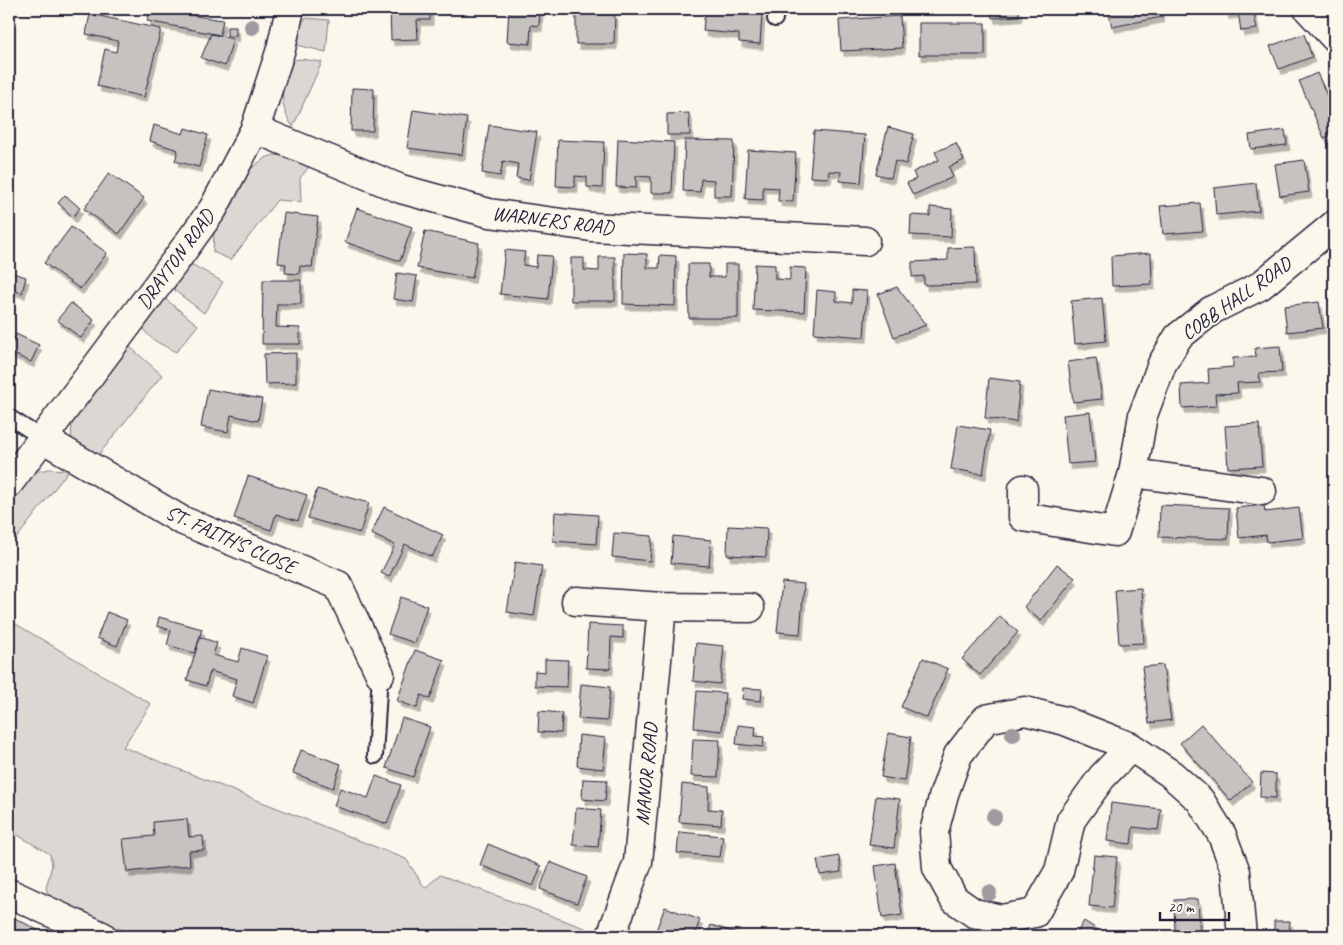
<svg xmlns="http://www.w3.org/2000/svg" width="1343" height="945" viewBox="0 0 1343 945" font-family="Caveat,sans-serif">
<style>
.green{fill:#dbd8d3;stroke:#7e7d87}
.building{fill:#c6c2c0;stroke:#22223b;filter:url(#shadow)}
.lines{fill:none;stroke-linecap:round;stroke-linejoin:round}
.service-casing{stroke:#22223b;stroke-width:18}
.minor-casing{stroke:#22223b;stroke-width:31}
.tertiary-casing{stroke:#22223b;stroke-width:31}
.service{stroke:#fbf7ec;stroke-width:14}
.minor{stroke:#fbf7ec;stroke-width:28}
.tertiary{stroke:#fbf7ec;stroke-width:28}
.tree{fill:#9d9ba0}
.labels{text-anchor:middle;stroke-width:4;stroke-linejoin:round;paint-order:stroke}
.street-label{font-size:20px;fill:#22223b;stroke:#fbf7ec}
</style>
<defs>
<filter id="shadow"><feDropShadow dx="3" dy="5.5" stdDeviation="0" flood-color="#0004"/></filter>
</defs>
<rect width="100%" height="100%" fill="#fbf7ec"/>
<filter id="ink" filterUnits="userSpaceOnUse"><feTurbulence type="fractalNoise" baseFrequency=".02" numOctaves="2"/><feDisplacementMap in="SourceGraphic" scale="10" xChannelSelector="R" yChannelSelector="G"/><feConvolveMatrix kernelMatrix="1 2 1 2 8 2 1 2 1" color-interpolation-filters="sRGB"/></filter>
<g filter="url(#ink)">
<!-- green -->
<path class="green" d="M306,18l23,2 -3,32 -29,-7 3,-20z
M301,59l21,3 -29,65c-15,-21 -13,-45 0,-67z
M274,155l18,2 17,10 -9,11 1,24 -24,-2 -46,60 -18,-8 1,-21 32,-59 19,-14z
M193,265l30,17 -19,31 -30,-23c0,-12 10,-18 19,-25z
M164,298l34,27 -22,27c-13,-7 -32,-14 -34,-29z
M130,347l32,28 -69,87 -22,-19 1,-23 49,-69z
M49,469l20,1 -60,78v-43l24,-33z
M9,620l142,84 -28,43 283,112 19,29 15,-13 161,59 -1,2h-80l-52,-7 -52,1 -33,6h-233c-35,-6 -67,-18 -100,-34l-4,-14 6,-23 -2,-11 -41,-24z"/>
<!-- building -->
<path class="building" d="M150,9l73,11 -3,15 -73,-14z
M390,9h40v11h-13l1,19 -27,1z
M509,9h31l-1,17 -8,-1 -1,19 -23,-2z
M705,9h39v3l18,1 -2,31 -21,-2v-8l-36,-3z
M991,9h28v7l-27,2z
M1108,9h52l2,8 -50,10z
M1225,9h28l4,20 -16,2 -3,-19 -12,2z
M90,14l71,15 -17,68 -47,-11 8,-37 11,3 2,-11 -32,-7z
M576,14h39l-1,30h-38z
M900,16l2,32 -61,3 -2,-31z
M919,23h66v32h-66z
M227,27h9v9h-9z
M211,34l22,5 -8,27 -24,-8z
M1304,34l8,23 -33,12 -9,-23z
M1317,73l17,38v23l-10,4 -25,-57z
M352,88l22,1 -1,42h-22z
M413,110l54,8 -5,37 -55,-7z
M689,113l1,22h-23v-21z
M154,125l29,9 2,-6 23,7 -9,32 -24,-6 3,-11 -28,-9z
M489,125l48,7 -8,48 -13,-2 2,-14 -15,-3 -3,15 -18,-3z
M888,127l26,7 -8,30 -11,-3 -4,17 -15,-4z
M1285,130l2,15 -36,4 -2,-14z
M814,131l51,4 -4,48 -21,-2 1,-9 -12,-1 -1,7 -18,-1z
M618,139l56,3 -2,51h-21v-16l-15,-1v12l-20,-1z
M558,140l46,2 -2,46 -15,-1v-10l-12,-1v11l-19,-1z
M685,140l49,1 -2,55h-18v-16l-13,-1 -1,13 -17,-1z
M956,143l8,17 -15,7 4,10 -40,18 -6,-12 9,-4 -3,-7 26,-12 -4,-8z
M748,150l48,3 -3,49 -15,-1 1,-13 -16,-1v13l-18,-1z
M1304,160l5,32 -29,4 -5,-32z
M109,173l35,25 -25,36 -35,-25z
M1256,183l3,28 -43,4 -2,-27z
M65,195l15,13 -7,9 -15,-14z
M1200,203l3,28 -40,3 -3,-28z
M930,207l22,2 -1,28 -41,-2 1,-20 19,1z
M357,208l55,19 -12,34 -55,-19z
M284,213l34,4 -6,50 -12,-1 -1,8 -14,-1 1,-9 -8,-1z
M71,227l36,26 -27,36 -36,-26z
M425,231l54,12 -7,35 -55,-10z
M975,247l1,37 -52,1v-9l-12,1v-15l36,-2v-12z
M505,250l20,2 -2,13 13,2 1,-12 15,1 -4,43 -48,-5z
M624,253l23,1v14h12l1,-13 16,1 -1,50 -52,-2z
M1151,253l1,31 -40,2 -1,-30z
M599,257h16v44h-44v-43h13v12l15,1z
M688,264h21v13h16v-13h13v54h-49z
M755,264l20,1v14l15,1v-13l16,1 -2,44 -51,-2z
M9,272l17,5 -4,16 -13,-4z
M397,273l20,3 -4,26 -20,-3z
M263,280h38v24h-24l-1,23 24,1v16h-38z
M897,287l29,38 -32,12 -16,-43z
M817,290l19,2v9l16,2v-13l15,1 -3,46 -50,-4z
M1102,298l4,43 -31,3 -4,-43z
M1319,302l4,26 -36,4 -3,-26z
M71,303l23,17 -13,18 -24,-18z
M16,334l23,11 -8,17 -22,-10z
M1280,346l2,26 -23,1 1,9 -23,1 1,10 -23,1 1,12 -34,2 -1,-23 28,-2 -1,-14 25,-2v-9l23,-1 -1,-9z
M296,353v30l-31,1 -1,-30z
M1096,358l6,41 -29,3 -5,-40z
M989,378l31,4 -4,40 -31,-4z
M208,389l54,10 -4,22 -27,-6 -3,17 -27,-5z
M1090,412l5,50 -27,2 -5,-49z
M1259,424l3,42 -34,2 -3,-42z
M958,425l32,5 -7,44 -32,-5z
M248,476l59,19 -9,26 -22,-7 -5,16 -37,-12z
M317,489l52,14 -9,30 -52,-15z
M1160,505l69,3 -1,31 -69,-2z
M1264,505l1,7 34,-4 4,30 -36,4 -1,-7 -27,3 -3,-30z
M384,507l59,28 -11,22 -27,-13 -16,33 -8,-4 14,-28 -24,-11z
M555,512l43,3 -2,29 -43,-3z
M728,526l39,2 -1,29 -39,-2z
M614,533l38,3 -2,25 -38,-4z
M673,536l38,4 -2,26 -38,-3z
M515,562l27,4 -8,50 -27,-4z
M1057,564l18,14 -34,43 -17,-14z
M782,582l22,2 -4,50 -23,-2z
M1141,588l3,55 -25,1 -4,-54z
M401,597l26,9 -12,37 -27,-9z
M107,612l20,8 -10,26 -20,-8z
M1000,616l18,16 -38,43 -18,-16z
M159,617l43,12 -7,24 -28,-8 4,-15 -14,-4z
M588,624l35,2v12l-12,-1 -1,32 -24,-1z
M200,637l17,6 -4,12 25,7 4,-14 25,8 -14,47 -21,-7 5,-17 -27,-8 -4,15 -19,-6z
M696,643l28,3 -4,38 -27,-3z
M415,650l29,10 -14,39 -9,-4 -4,13 -20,-7z
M923,658l25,11 -21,49 -26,-11z
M545,659l23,1 -1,27 -32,-1v-15l10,1z
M1163,665l8,55 -22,3 -7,-56z
M581,684l29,3 -3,34 -29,-2z
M743,688l19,1 -1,12 -19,-2z
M697,691l28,2 -3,38 -28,-3z
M539,711l23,2 -1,20 -23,-1z
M402,718l28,9 -17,50 -27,-9z
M1201,724l51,58 -21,19 -51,-58z
M738,725l18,2 -1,9 9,1 -1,10 -27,-3z
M888,733l23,4 -7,44 -23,-4z
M579,735l27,3 -3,31 -26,-3z
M693,739l27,1 -2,37 -27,-1z
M301,750l40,14 -8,24 -40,-15z
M1261,773l15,1v24l-16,-1z
M376,776l25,9 -14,39 -53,-18 6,-18 28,10z
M583,779l24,1 -2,21 -23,-2z
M682,784l27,3 -1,22 14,1 -1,15 -42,-3z
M876,796l24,3 -6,49 -25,-3z
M1111,803l50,6 -3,21 -25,-3 -2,17 -24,-3z
M576,808l25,2 -3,37 -25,-2z
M187,819l2,18 14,-1 1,14 -15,1 1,14 -63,7 -4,-33 31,-3 -1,-14z
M679,832l44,4 -3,21 -43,-4z
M488,844l53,22 -8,20 -53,-21z
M1094,855l23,2 -5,51 -23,-2z
M839,856l2,16 -21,3 -3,-15z
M550,862l37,15 -10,26 -37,-14z
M895,863l7,52 -20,3 -7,-52z
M1198,899l2,37h-25l-1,-36z
M665,907l35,13 -6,16h-31l-8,-3z
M9,915l40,21h-40z
M1084,921l14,9 -3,6h-20z
M1274,921h16l-1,15h-15z
M711,925l35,11h-39z"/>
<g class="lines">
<defs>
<path id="service" d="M775,19l1,-10
M9,417l33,21
M375,756l5,-82"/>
<path id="minor" d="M1308,9l26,28
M255,129l146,60 88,24 102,14 274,14
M42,438l139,82 157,65 42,89
M1133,473l129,18
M1023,489v28l92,15 18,-59 10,-58 19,-51 16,-27 34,-27 48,-24 74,-61
M576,601l86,6 88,1
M1131,747l-29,30 -31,43 -12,51 -24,42 -34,6 -27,-6 -20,-14 -17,-31 -3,-36 10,-38 14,-39 28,-36 39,-8 40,10 66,26 40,27 29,26 22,35 14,37 6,64
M611,936l27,-74 24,-255"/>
<path id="tertiary" d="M9,483l165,-220 39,-54 42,-80 26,-80 9,-40
M9,893l93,43"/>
</defs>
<!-- service casing -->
<use href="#service" class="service-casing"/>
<!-- minor casing -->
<use href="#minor" class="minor-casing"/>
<!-- tertiary casing -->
<use href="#tertiary" class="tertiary-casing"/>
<!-- service -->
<use href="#service" class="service"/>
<!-- minor -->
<use href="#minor" class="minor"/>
<!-- tertiary -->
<use href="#tertiary" class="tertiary"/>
</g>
<!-- trees -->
<g class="tree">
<circle cx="252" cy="27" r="8"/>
<circle cx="1013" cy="734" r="8"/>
<circle cx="994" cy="817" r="8"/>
<circle cx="989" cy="893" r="8"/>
</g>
</g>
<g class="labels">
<!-- street labels -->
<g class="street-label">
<text transform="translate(553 220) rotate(7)" y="7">WARNERS ROAD</text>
<text transform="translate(175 259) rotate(-54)" y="7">DRAYTON ROAD</text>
<text transform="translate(1236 298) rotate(-35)" y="7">COBB HALL ROAD</text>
<text transform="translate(231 539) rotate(24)" y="7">ST. FAITH'S CLOSE</text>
<text transform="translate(646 774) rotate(-85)" y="7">MANOR ROAD</text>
</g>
</g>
<!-- margin -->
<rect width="1343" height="945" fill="none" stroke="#fbf7ec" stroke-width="30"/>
<rect x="15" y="15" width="1313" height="915" fill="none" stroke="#22223b" stroke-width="2" filter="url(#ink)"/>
<!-- scale -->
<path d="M1160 912v8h69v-8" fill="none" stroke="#22223b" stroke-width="2.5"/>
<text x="1168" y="912" font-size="15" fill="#22223b" stroke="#fbf7ec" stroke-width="4" paint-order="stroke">20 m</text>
</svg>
